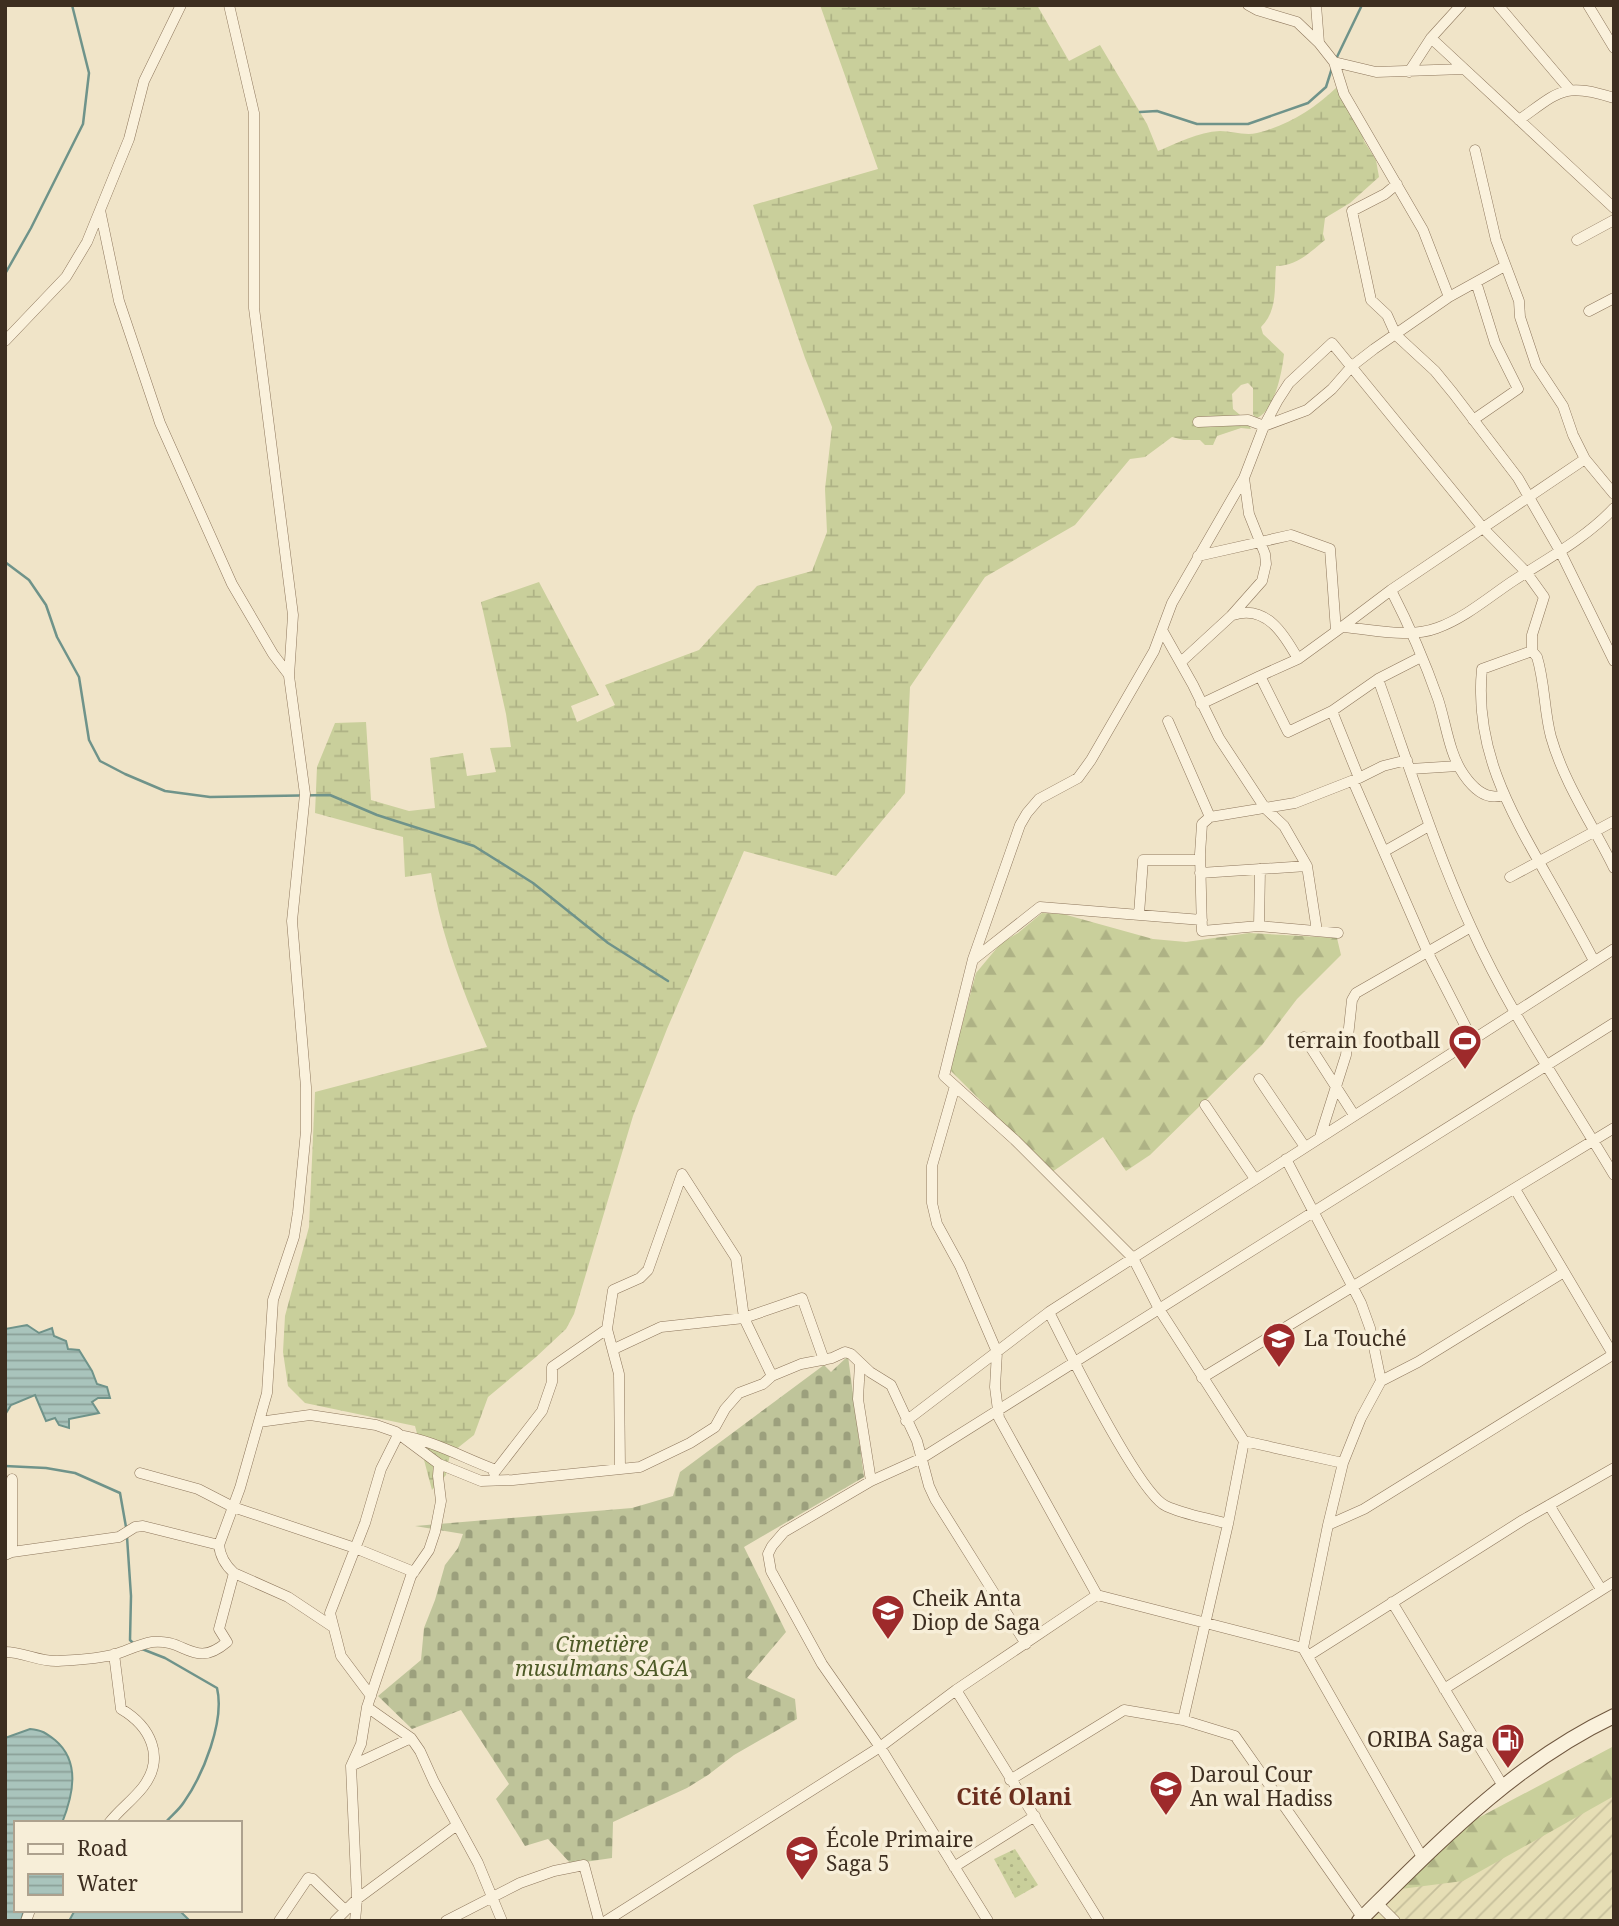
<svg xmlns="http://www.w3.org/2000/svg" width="1619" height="1926" viewBox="0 0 1619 1926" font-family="'Noto Serif',serif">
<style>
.farmland{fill:url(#farmland-furrows)}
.forest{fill:url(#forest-firs)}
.wetland{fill:url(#wetland-marsh)}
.cemetery{fill:url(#cemetery-stones)}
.park{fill:url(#park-dots)}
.water{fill:url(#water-rules);stroke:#6f938a;stroke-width:2}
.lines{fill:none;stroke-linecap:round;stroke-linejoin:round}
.stream{stroke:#6f938a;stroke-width:2.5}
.minor-casing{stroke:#8d765c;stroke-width:11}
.secondary-casing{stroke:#6f573f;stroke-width:16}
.minor{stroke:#faf1dc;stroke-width:10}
.secondary{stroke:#faf1dc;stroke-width:14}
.labels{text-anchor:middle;stroke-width:7;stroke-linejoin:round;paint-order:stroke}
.poi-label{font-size:21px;fill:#3d2e20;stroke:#f7eed8;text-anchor:start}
.park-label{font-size:21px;font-style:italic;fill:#4d5a26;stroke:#f7eed8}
.neighbourhood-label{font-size:23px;font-weight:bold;fill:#6b2e1e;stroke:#f7eed8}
</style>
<defs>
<pattern id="farmland-furrows" width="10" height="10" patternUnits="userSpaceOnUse" patternTransform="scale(1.75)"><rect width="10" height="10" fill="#e6deb5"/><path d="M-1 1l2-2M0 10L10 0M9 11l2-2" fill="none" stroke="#c6bf9b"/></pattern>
<pattern id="forest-firs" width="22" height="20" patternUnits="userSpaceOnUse" patternTransform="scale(1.75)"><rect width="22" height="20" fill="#c9cf9b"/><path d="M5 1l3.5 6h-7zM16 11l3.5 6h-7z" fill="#aeb285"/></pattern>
<pattern id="wetland-marsh" width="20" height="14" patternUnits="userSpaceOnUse" patternTransform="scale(1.75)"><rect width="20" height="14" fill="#c9cf9b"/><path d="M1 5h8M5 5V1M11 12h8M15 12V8" fill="none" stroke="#aeb285"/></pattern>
<pattern id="cemetery-stones" width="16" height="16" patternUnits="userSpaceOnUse" patternTransform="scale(1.75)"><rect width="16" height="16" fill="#bfc49a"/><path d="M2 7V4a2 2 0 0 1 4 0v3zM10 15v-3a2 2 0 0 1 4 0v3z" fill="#9ca07d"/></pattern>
<pattern id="park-dots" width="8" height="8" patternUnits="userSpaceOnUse" patternTransform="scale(1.75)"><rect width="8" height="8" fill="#c9cf9b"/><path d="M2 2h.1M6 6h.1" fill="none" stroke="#aeb285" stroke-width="1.8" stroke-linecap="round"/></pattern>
<pattern id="water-rules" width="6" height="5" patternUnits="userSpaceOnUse" patternTransform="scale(1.75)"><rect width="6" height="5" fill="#a9c4bc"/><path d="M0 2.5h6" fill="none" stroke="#8ba098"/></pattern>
</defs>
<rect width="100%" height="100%" fill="#f0e4c8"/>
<!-- farmland -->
<path class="farmland" d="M1614,1792v129h-262l33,-30z"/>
<!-- forest -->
<path class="forest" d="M1042,913l21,1 90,25 33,3 63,-9 88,5 4,17 -44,44 -35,46 -112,110 -24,16 -23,-34 -51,35 -102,-102 26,-97 25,-30 17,-10z
M1614,1746v50l-151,85 -78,10 76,-64z"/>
<!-- wetland -->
<path class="wetland" d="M820,5h217l32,56 31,-16 47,79 11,27c19,-8 40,-19 62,-20 12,0 25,5 37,2 30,-7 57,-24 79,-45l24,37 4,16 12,19 3,17 -29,26 -25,15 -2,16 2,6c-16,13 -28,26 -49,26 -2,23 2,44 -15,61l2,7 21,20c-2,18 -9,56 -27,64l-4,-3v-27l-5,-5 -7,2 -9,9 1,15 13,11 5,9 -10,-1 -24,8 -4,9h-8l-5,-5h-16l-12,-3 -27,20 -15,2 -55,66 -90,52 -75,110 -5,106 -69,83 -92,-25 -77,178 -34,87 -59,198 -8,15 -30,28 -48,40 -14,38 -24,19 -4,21 -14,15 -17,-64 -110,-23 -17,-17 -5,-34 2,-36 24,-89 6,-135 172,-45c-25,-58 -46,-111 -56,-174l-26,4 -2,-40 -88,-24 2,-46 18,-44 31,-1 5,78 38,11 26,-3 -5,-50 33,-5 4,23 29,-4 -6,-24 21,-1 -5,-33 -25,-112 58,-20 60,113 -28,11 6,16 38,-17 -10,-20 94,-35 58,-64 55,-15 15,-39 -2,-43 7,-62 -27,-69 -52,-153 125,-36z"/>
<!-- cemetery -->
<path class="cemetery" d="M848,1356l16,121 -120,70 42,85 -39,46 48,21 2,20 -63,36 -26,20 -21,13 -74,34 -1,36 -41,6 -23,-25 -23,7 -29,-47 13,-15 -48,-74 -49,19 -34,-33 43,-36 3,-32 11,-28 10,-35 13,-17 5,-14 -48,-8 217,-18 41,-12 7,-24 144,-107 7,7z"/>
<!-- park -->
<path class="park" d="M1015,1849l23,36 -23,13 -21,-39z"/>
<!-- water -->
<path class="water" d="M27,1325l12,8 13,-5 2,8 12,5 2,8 11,1 13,21 5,13 10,3 3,11h-12l-6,4 7,11 -30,6v9l-10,-3 -4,-7 -9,3 -11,-26 -24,10 -6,10v-86z
M30,1729c12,1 16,4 25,11 26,22 18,55 7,83h-46v87h8l-3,11h-16v-183z
M75,1910h104l11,11h-121z"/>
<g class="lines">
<!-- stream -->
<path class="stream" d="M1336,59l26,-54
M1140,112l17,-1 40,13h51l60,-21 18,-16 6,-19
M5,274l26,-46 52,-104 6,-51 -17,-68
M5,562l24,18 17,25 11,32 22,40 10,63 11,21 25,13 40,17 45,6 120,-2 47,20 97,31 59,37 75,60 60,38
M5,1466l41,2 29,5 45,20 6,34
M127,1537l4,59 -1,44 4,4
M142,1649l23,9 52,30c8,33 -14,87 -33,114 -5,8 -13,14 -19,21"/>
<defs>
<path id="minor" d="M229,5l25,108v195l39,307 -4,61 16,118 -13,127 14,166v44l-8,81 -4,25 -21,63 -6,93 -27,95 -21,57c1,11 6,20 15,28l54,24 45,30
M1248,5l9,5 40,12 22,21 15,19 10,32 79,136 26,67
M1316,5l3,38
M1498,5l72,85
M1588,5l26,43
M1431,38l183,170
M1334,62l42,10 88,-3
M1409,72l22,-34 30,-33
M1519,120c41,-29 44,-38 95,-22
M1475,150l21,90 23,61 1,16 16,48 27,41 10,29 12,24 29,35
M1397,184l-12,10 -33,17 19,89 16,15 9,20 39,36 18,22 65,85 42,73 54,110
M100,210l19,91 41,122 72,161 41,70 16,21
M1577,240l37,-20
M1589,311l25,-13
M5,341l61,-64 21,-35 42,-103 15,-58 37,-76
M1473,420l45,-31 -23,-46 -19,-61
M1198,422l50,-2 16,6 43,-16 25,-21 20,-23 22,-17 75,-52 56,-31
M1198,556l93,-21 39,14 6,82
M1391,590c18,35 34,72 47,109 8,24 11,55 26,76 9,13 22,26 39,20
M1233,615c33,-11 51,19 65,44
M1342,627l49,-37 194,-131
M1162,630l31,55 26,53 46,70 19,18 23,40
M1181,662l50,-46 31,-35 4,-17 -1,-10 -16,-40 -5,-36
M1260,676l38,-17 44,-32c30,2 66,12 95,1 26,-9 51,-30 73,-45 35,-23 75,-44 104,-75
M1378,679c30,83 56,168 93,248 39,87 94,166 143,248
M1201,704l59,-28 28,56 44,-21 46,-32 43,-22
M1332,711l27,67 24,-12 24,-6
M1168,721l42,96
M1410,769l48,-3
M1353,781l75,172 44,86
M1385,851l44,-25
M1200,873l107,-7 10,65
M1510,877l104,-56
M1139,914l4,-54h57
M1259,926l1,-57
M1338,933l-79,-7 -57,5 -2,-77 2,-30 8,-7 85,-14 64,-25
M974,959l66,-52 162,13
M1594,961c-15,-29 -31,-57 -47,-85 -38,-67 -73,-128 -65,-207l50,-18 5,6c8,26 7,54 14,80 13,46 42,88 63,131
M1304,1037l50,78
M1259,1079l46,68
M955,1086l-23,80v37l5,21 23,42 37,86 -2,35 4,31 98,177 206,53
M1205,1105l50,74
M1320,1137l26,-82 6,-55 4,-7 115,-66
M1286,1159l75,144 9,25 11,53
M682,1174l54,84 8,60 28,58
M1515,1189l99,167
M1049,1312c17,34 90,182 117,194 19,9 42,12 62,18
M614,1349l47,-22 83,-9 58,-20 22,62
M860,1363l-2,36 13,82
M1202,1378l412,-250
M906,1421l143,-109 565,-363
M259,1422l51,-7 66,10 20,7 43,32 42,17 32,-1 127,-13 50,-24 25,-16 10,-18 14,-16 24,-9 9,-8 29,-12 31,-6 13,-6 6,2 19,18 21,13 26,56 12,45 6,13 91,145
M1343,1463l-99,-22 -85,-132 -26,-51 -118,-118 -71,-64 29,-117 47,-134 7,-12 12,-14 39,-21 13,-18 63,-109 18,-48 72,-125 20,-52 14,-26 11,-17 43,-40 151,185 43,44 18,25 -12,38v16
M620,1468l-1,-94 -12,-45 6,-39 27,-12 8,-8 34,-96
M140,1473l58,16 35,18 122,41 59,24
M494,1473l48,-62 10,-29v-15l55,-38
M12,1479v73
M1549,1505l52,84
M1328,1525l36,-16 250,-155
M5,1555l7,-3 107,-15 16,-10 8,-1 76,19
M1392,1602l111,184
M5,1652c19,0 34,10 53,9 18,-1 41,-2 58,-7 12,-4 24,-10 36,-12 34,-4 42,28 75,0l-8,-13 15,-56
M1308,1656l215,-136 91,-52
M1444,1689l170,-107
M956,1690l143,231
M371,1696l-30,-40 -11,-43 35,-90 16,-54 17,-34c35,5 65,23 98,35
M367,1707l44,31 9,13 14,31 44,81 24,58
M1183,1720l45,-196 16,-83
M351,1766l60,-28
M1010,1780l114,-70 59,10 52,16 127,181
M109,1823c10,-13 24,-23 34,-36 23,-30 7,-61 -22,-78l-7,-55
M1422,1857l-119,-209 25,-123 15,-62 18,-45 20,-37 37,-19 146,-90
M954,1867l81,-51
M1377,1903l18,18
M26,1921l4,-11
M279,1921l29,-43 5,1 32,31
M335,1921l22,-22 100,-74
M355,1921l2,-22 -6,-133 10,-22 6,-37 44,-131 18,-26 6,-18 6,-31 -3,-25 1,-12
M446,1921l74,-38 34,-12 30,-6 15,56
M606,1921l274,-174 76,-57 141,-95
M988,1921l-108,-174 -58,-83 -51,-93 -3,-17 4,-8 12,-14 87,-51 51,-23 692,-435"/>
<path id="secondary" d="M1359,1921c78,-77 154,-157 255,-205"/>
</defs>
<!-- minor casing -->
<use href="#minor" class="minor-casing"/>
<!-- secondary casing -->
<use href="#secondary" class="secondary-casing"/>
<!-- minor -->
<use href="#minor" class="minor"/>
<!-- secondary -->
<use href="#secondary" class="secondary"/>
</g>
<!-- icons -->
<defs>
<symbol id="stadium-pin" viewBox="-11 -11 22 30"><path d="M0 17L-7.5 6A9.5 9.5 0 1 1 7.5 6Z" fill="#9e2a2b" stroke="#f7eed8"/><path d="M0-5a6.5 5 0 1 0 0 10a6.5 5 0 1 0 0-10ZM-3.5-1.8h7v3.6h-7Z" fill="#fff"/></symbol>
<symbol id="school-pin" viewBox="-11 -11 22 30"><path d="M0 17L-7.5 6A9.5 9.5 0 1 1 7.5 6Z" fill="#9e2a2b" stroke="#f7eed8"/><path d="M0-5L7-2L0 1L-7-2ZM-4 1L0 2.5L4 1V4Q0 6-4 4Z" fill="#fff"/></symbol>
<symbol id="fuel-pin" viewBox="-11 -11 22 30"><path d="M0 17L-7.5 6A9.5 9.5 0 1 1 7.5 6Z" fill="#9e2a2b" stroke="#f7eed8"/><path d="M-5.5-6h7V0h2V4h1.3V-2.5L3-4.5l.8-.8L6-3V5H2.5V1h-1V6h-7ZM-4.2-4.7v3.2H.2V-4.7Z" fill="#fff"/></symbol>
</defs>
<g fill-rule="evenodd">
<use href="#stadium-pin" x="1446" y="1022" width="38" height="52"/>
<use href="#school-pin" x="1260" y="1320" width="38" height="52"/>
<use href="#school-pin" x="869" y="1592" width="38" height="52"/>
<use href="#fuel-pin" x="1489" y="1721" width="38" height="52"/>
<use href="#school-pin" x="1147" y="1768" width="38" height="52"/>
<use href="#school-pin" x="783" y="1833" width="38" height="52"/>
</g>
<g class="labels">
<!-- poi labels -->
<g class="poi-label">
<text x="1440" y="1048" text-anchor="end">terrain football</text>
<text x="1304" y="1346">La Touché</text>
<text x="912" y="1606">Cheik Anta<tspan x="912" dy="24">Diop de Saga</tspan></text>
<text x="1484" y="1747" text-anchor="end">ORIBA Saga</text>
<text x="1190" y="1782">Daroul Cour<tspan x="1190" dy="24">An wal Hadiss</tspan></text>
<text x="826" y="1847">École Primaire<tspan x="826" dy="24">Saga 5</tspan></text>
</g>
<!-- park labels -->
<g class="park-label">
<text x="602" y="1652">Cimetière<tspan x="602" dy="24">musulmans SAGA</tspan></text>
</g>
<!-- neighbourhood labels -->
<g class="neighbourhood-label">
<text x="1014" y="1805">Cité Olani</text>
</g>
</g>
<!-- border -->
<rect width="1619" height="1926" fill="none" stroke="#3d2e20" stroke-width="14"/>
<!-- legend -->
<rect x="14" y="1821" width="228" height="91" fill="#f7eed8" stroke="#ada18e" stroke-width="2"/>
<rect x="28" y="1844" width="35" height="10" fill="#faf1dc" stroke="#ada18e" stroke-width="2"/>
<text x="77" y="1856" font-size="21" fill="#3d2e20">Road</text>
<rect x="28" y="1874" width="35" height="21" fill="url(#water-rules)" stroke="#ada18e" stroke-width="2"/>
<text x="77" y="1891" font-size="21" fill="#3d2e20">Water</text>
</svg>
